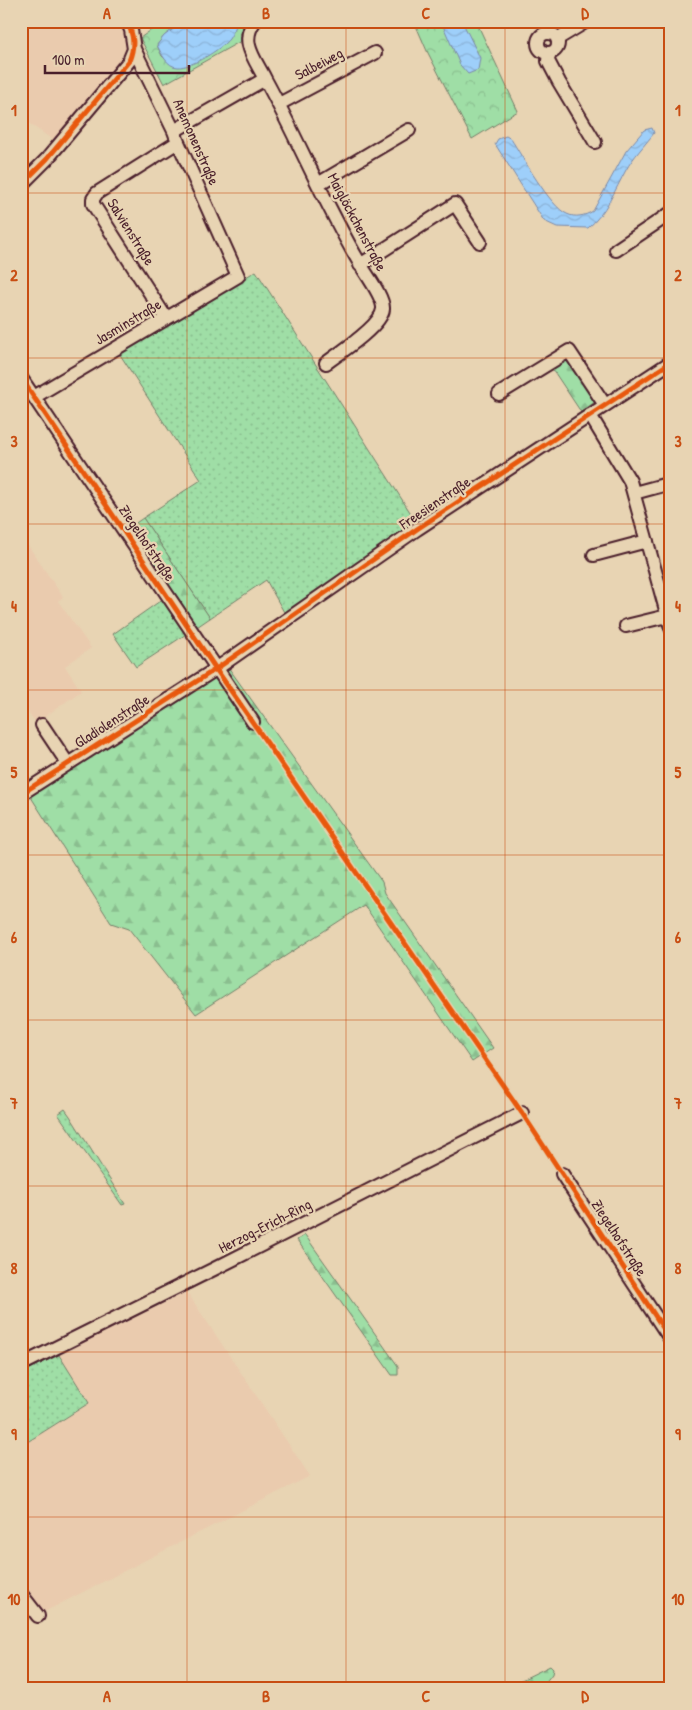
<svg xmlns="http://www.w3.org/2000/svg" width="692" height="1710" viewBox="0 0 692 1710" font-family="'Patrick Hand',sans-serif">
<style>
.built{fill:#eacbae}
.grass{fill:url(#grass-dots);stroke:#747e68}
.forest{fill:url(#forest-firs);stroke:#747e68}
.park{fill:url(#park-crowns);stroke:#747e68}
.water{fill:url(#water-waves);stroke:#7c89a7}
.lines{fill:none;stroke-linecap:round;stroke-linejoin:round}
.minor-casing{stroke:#4a1f2b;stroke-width:16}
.minor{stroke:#e8d4b3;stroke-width:12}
.cycleway-casing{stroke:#e8d4b3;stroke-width:8}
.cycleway{stroke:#e8590c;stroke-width:5}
.grid{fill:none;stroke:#c84d12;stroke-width:1;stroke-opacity:0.55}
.labels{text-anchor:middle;stroke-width:4.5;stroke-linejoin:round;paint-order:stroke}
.street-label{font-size:15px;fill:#4a1f2b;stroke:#e8d4b3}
.neatline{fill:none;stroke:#c84d12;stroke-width:2}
.grid-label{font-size:16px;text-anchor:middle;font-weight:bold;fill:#c84d12}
</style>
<defs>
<pattern id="grass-dots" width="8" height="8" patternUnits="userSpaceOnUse" patternTransform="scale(1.25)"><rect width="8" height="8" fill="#9fdea6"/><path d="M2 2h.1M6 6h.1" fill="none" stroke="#8abe8f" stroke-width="1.8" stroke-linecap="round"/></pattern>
<pattern id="forest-firs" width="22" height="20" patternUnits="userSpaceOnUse" patternTransform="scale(1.25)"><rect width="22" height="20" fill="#9fdea6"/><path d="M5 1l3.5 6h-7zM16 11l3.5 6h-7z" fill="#8abe8f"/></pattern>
<pattern id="park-crowns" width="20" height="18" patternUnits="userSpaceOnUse" patternTransform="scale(1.25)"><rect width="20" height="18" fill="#9fdea6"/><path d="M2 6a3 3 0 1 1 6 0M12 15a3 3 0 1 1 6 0" fill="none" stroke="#8abe8f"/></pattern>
<pattern id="water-waves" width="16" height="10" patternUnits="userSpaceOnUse" patternTransform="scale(1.25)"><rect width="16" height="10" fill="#9ecffa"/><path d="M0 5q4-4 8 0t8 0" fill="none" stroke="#8ab1d6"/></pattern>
</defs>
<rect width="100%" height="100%" fill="#e8d4b3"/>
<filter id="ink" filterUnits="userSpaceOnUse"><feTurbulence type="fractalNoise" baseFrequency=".02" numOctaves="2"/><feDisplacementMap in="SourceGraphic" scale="10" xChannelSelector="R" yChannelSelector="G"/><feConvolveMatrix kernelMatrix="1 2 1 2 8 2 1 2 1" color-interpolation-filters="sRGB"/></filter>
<g filter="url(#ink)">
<!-- built -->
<path class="built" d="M21,21h98l6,13 3,18 -72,90 -35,-24z
M21,535l42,62 -5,4 33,47 -26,18 16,25 -45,32 -15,-21z
M187,1292l123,184 -268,137 -21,-30v-137l67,-43 -29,-48z"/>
<!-- grass -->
<path class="grass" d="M256,271l161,252 -132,91 -19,-34 -56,38 -67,-100 58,-38 -82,-127z
M170,594l24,35 -58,38 -23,-33z
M65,1109l5,7 55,88 -3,1 -64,-91z
M59,1355l30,48 -68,43v-73z"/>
<!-- forest -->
<path class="forest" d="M569,356l30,43 -18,13 -30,-45z
M143,518l67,100 -16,11 -67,-100z
M228,667l154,215 3,11 108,155 -21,14 -108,-157 -168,109 -67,-85 -18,-6 -82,-129z
M305,1235l93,131v9h-6l-95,-135z
M550,1666l3,3 -1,5 -12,15h-37z"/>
<!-- park -->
<path class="park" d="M164,21h20l-20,15 -7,9 5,11 9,8 63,-36 5,-7h8l-7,14 1,6 -77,43 -24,-46z
M414,21h62l42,90 -46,28 -45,-88z"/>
<!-- water -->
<path class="water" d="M184,21h55c-4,6 -6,12 -10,18 -8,10 -38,29 -51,28 -11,0 -17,-14 -21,-22l7,-9z
M443,21h19l18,37 -2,12 -10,4 -8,-9 -16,-37z
M652,128l2,5c-9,12 -21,24 -28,37 -11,20 -20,43 -38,58l-31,-1 -13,-6 -49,-77 3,-5 8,-3 5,3c11,17 39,68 56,75 8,4 18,2 26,-3l33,-60 18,-21z"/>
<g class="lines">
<defs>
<path id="minor" d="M538 43a10 10 0 1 1 20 0a10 10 0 1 1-20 0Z
M557,39l30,-18
M549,53l-1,8 11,21 36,60
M265,79c33,60 59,124 94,183 6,11 25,35 24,47 -1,16 -43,44 -57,54
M279,104l96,-51
M174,131l91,-52c-10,-20 -26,-38 -10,-58
M318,184l91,-54
M21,185l26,-26 82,-98 5,-12
M616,250l55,-37
M360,265l95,-61 25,38
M166,318l-73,-114v-5l4,-6 81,-51
M21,378l232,344
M499,394l70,-43 36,54
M34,397l204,-121 -60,-134 -4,-11 -40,-82 -3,-19 -4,-9
M590,415l40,66 41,147
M634,493l37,-10
M594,555l53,-14
M626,626l41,-10
M42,725l26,39
M21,794l195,-125 201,-140 254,-167
M562,1174l109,166
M21,1365l193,-96 308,-156
M21,1594l17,22"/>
</defs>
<!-- minor casing -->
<use href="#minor" class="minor-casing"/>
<!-- minor -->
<use href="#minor" class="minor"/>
<defs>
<path id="cycleway" d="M21,185l26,-26 82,-98c6,-15 5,-25 -2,-40
M21,378l195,291 306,444 149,227
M21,794l195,-125 201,-140 254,-167"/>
</defs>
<!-- cycleway casing -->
<use href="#cycleway" class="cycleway-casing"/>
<!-- cycleway -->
<use href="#cycleway" class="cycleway"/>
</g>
</g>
<!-- grid -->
<path class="grid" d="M187,21v1668M346,21v1668M505,21v1668M21,193h650M21,358h650M21,524h650M21,690h650M21,855h650M21,1020h650M21,1186h650M21,1352h650M21,1517h650"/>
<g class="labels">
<!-- street labels -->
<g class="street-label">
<text transform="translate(319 64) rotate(-28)" y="5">Salbeiweg</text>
<text transform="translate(196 142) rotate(66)" y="5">Anemonenstraße</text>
<text transform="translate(357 222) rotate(62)" y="5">Maiglöckchenstraße</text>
<text transform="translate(131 232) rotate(58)" y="5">Salvienstraße</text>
<text transform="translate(128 322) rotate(-31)" y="5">Jasminstraße</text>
<text transform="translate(435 503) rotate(-34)" y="5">Freesienstraße</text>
<text transform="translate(147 543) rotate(56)" y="5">Ziegelhofstraße</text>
<text transform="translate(112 721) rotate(-33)" y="5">Gladiolenstraße</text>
<text transform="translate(265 1226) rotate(-27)" y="5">Herzog-Erich-Ring</text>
<text transform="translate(619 1238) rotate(57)" y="5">Ziegelhofstraße</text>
</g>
</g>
<!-- margin -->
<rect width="692" height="1710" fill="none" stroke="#e8d4b3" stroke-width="55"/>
<!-- scale -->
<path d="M45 65v8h144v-8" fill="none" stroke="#4a1f2b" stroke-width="2.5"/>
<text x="52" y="65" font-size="15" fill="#4a1f2b" stroke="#e8d4b3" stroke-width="4" paint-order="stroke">100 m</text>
<rect x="28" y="28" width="636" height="1654" class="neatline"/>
<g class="grid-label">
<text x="107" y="19">A</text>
<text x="266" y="19">B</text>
<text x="426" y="19">C</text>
<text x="585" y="19">D</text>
<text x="14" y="116">1</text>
<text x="678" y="116">1</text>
<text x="14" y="281">2</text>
<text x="678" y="281">2</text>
<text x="14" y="447">3</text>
<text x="678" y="447">3</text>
<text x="14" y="612">4</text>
<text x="678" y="612">4</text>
<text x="14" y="778">5</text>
<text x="678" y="778">5</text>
<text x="14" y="943">6</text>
<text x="678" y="943">6</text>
<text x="14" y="1109">7</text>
<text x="678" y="1109">7</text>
<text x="14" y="1274">8</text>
<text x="678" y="1274">8</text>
<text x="14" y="1440">9</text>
<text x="678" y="1440">9</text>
<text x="14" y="1605">10</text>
<text x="678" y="1605">10</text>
<text x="107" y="1702">A</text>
<text x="266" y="1702">B</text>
<text x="426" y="1702">C</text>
<text x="585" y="1702">D</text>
</g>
</svg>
